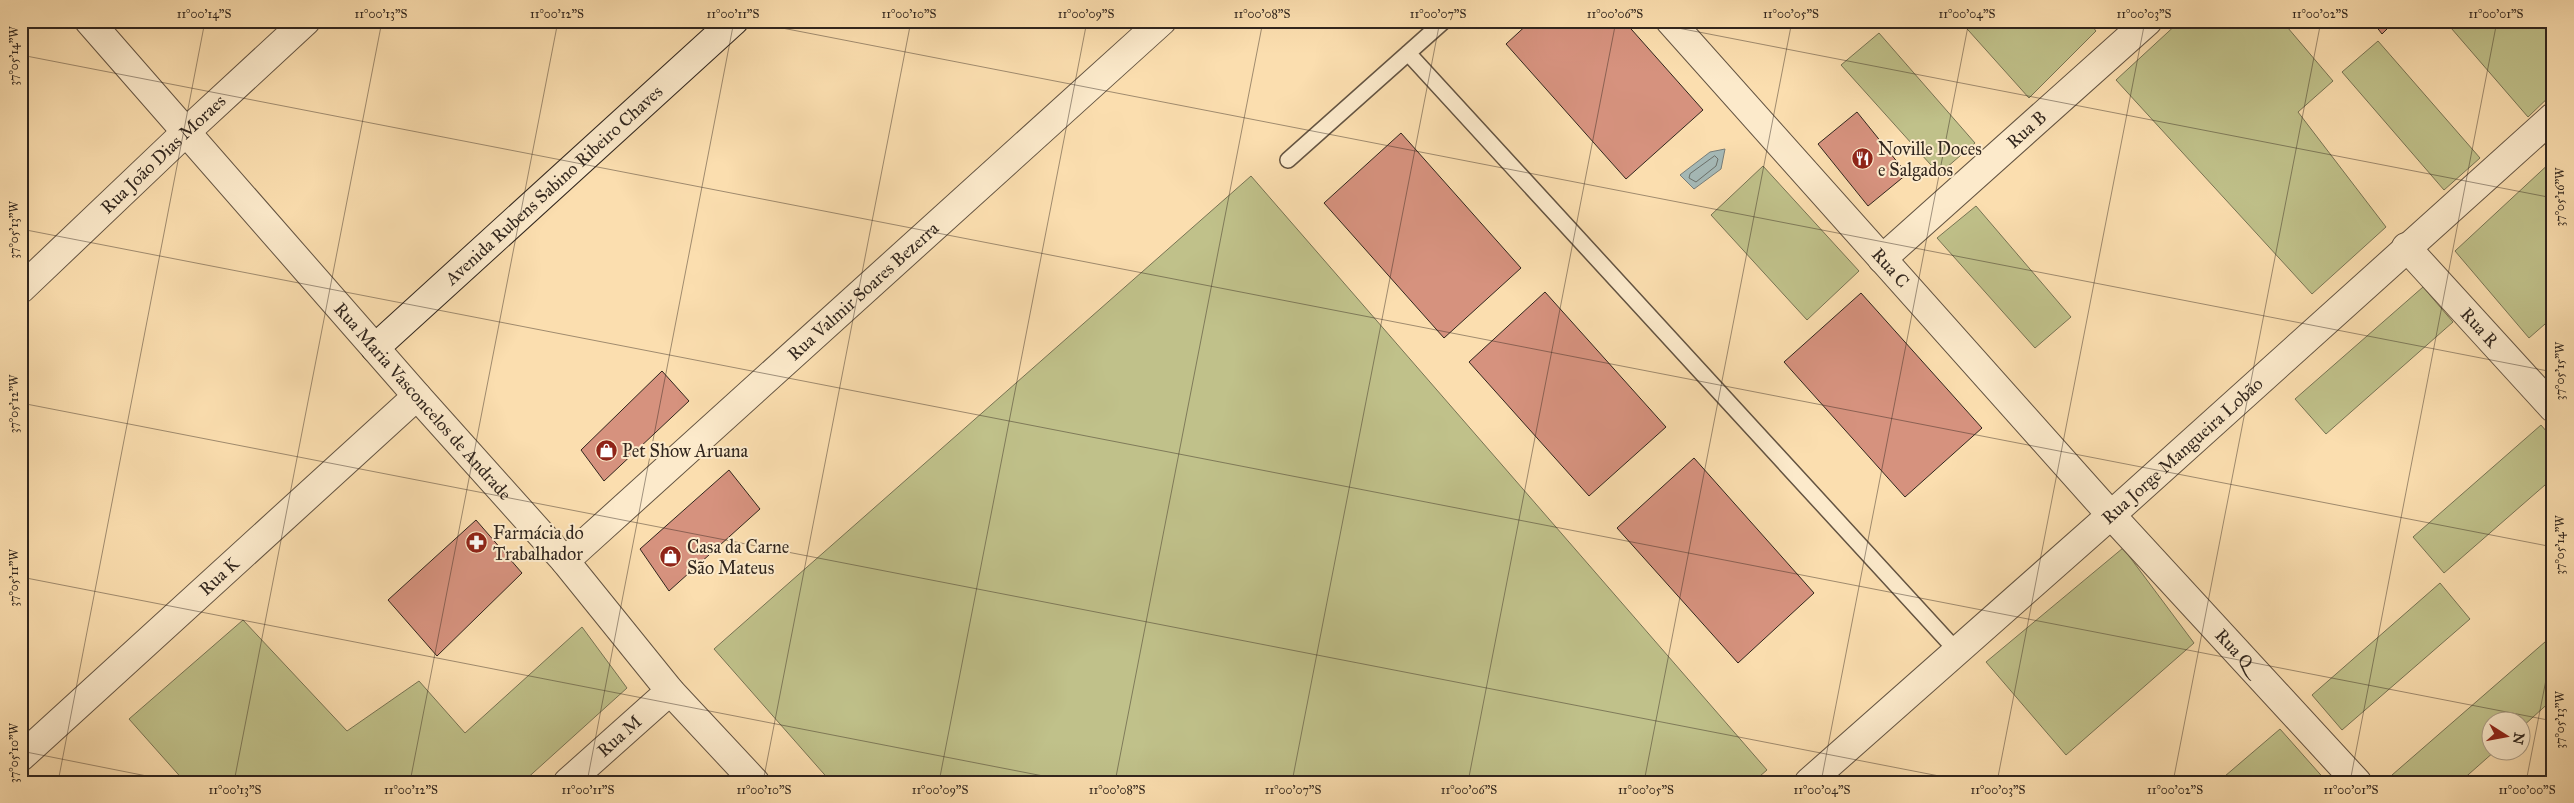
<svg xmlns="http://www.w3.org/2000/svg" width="2574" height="803" viewBox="0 0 2574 803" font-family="'IM FELL Great Primer',serif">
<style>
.green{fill:#c0c18a;stroke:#787454}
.water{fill:#a5b9b7;stroke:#777e7a}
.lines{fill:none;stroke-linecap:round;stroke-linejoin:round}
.shore{stroke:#6b706a;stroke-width:1}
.building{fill:#d6927e;stroke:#31261e}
.lane-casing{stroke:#645442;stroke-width:18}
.street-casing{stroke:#645442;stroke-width:30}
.secondary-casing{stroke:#31261e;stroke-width:30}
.lane{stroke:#fceacb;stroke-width:15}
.street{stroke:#fceacb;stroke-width:28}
.secondary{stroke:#fceacb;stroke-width:28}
.ticks{fill:none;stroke:#31261e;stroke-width:1;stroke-opacity:0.45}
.labels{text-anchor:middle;stroke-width:4;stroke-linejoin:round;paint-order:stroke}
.street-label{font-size:18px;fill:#31261e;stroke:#fceacb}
.poi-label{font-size:18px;fill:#31261e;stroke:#fceacb;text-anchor:start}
.neatline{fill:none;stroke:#31261e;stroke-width:2}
.ticks-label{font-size:12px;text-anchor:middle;fill:#31261e}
</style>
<rect width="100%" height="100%" fill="#fbdeaf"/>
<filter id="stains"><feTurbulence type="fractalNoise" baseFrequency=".004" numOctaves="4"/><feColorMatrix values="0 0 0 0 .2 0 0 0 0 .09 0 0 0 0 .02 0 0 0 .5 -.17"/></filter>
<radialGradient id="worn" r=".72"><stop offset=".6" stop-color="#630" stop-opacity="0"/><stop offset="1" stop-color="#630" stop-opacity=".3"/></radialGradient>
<!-- green -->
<path class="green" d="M1960,21h128l8,10 -67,67z
M2180,21h102l51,60 -35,31 88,115 -74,67 -196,-214z
M2445,21h108v72l-25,24z
M1879,33l96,110 -36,31 -98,-109z
M2378,41l102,117 -36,32 -102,-118z
M2553,160v157l-24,21 -74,-87z
M1763,166l96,105 -52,49 -96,-105z
M1251,176l516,594 -14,12h-922l-117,-133z
M1976,206l95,111 -36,31 -98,-110z
M2423,287l30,35 -127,112 -31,-35z
M2541,425l12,14v39l-109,95 -31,-36z
M2123,548l71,95 -128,112 -80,-93z
M2440,583l30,36 -128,111 -30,-35z
M243,620l104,111 72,-50 46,52 117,-106 45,61 -104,94h-338l-56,-63z
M2553,635v64l-31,28v-7h-30v30l3,1 -35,31h-62l-6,-7z
M2280,729l47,53h-109z"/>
<!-- water -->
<path class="water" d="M1725,149l-4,20 -27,20 -14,-14 30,-23z"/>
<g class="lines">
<!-- shore -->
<path class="shore" d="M1715,156l3,3 -2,7 -20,16 -7,-4 1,-4z"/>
</g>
<!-- building -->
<path class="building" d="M1531,21h93l79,89 -77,69 -120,-135z
M2372,21h23l-13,13z
M1857,112l50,62 -39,32 -50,-62z
M1401,133l120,135 -77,70 -120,-135z
M1545,292l121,135 -77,69 -120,-134z
M1861,293l121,135 -77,69 -121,-135z
M662,371l27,30 -85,80 -23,-31z
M1694,458l120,135 -76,70 -121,-135z
M729,470l31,39 -91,82 -29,-42z
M476,520l46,53 -85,83 -49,-56z"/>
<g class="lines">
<defs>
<path id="lane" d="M1408,53l548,597
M1288,160l156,-139"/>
<g id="street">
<path id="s1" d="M89,21l328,375 148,165 105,130 85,91"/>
<path id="s2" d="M1670,21l441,494 246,267"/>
<path id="s3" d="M2406,247l147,161"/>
<path id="s4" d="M1882,259l266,-238"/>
<path id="s5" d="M21,289l166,-158 119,-110"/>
<path id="s6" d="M565,561l597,-540"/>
<path id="s7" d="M21,757l396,-361"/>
<path id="s8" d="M568,782l102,-91"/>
<path id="s9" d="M1809,782l302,-267 442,-398"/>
</g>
<g id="secondary">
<path id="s10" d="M375,348l359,-327"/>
</g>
</defs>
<!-- lane casing -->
<use href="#lane" class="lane-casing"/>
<!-- street casing -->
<use href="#street" class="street-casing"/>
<!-- secondary casing -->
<use href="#secondary" class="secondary-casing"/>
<!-- lane -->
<use href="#lane" class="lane"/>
<!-- street -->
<use href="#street" class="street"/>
<!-- secondary -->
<use href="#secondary" class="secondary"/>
</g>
<!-- ticks -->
<path class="ticks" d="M746,21l1807,351M1642,21l911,177M2538,21l15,3M21,55l2532,492M21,62l8,-41M21,229l2532,492M21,403l1949,379M21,577l1053,205M21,751l156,31M58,782l147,-761M234,782l148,-761M410,782l148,-761M587,782l147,-761M763,782l148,-761M939,782l148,-761M1115,782l148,-761M1292,782l148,-761M1468,782l148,-761M1644,782l148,-761M1821,782l148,-761M1997,782l148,-761M2173,782l148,-761M2350,782l147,-761M2526,782l27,-138"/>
<!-- icons -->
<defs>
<symbol id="restaurant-disc" viewBox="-11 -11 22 22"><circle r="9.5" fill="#8f2418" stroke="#fceacb"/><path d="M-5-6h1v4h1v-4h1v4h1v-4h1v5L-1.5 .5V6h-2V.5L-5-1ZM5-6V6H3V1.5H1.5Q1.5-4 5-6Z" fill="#fff"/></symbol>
<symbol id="shop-disc" viewBox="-11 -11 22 22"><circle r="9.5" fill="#8f2418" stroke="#fceacb"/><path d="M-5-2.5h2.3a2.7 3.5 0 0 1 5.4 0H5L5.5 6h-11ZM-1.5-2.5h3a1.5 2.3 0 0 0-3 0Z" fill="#fff"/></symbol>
<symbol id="pharmacy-disc" viewBox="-11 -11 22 22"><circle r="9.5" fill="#8f2418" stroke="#fceacb"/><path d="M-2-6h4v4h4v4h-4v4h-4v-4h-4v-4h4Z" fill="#fff"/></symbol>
</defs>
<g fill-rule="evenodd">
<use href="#restaurant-disc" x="1850" y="146" width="25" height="25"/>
<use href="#shop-disc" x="594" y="438" width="25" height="25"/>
<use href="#pharmacy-disc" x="464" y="530" width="25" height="25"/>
<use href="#shop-disc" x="658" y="544" width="25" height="25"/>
</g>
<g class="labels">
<!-- street labels -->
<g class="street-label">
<text dy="6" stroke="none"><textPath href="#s4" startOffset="194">Rua B</textPath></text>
<text dy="6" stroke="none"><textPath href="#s5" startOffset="196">Rua João Dias Moraes</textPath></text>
<text dy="6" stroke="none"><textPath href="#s10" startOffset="242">Avenida Rubens Sabino Ribeiro Chaves</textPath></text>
<text dy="6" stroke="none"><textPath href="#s2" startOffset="331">Rua C</textPath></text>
<text dy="6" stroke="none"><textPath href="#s6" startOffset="402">Rua Valmir Soares Bezerra</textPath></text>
<text dy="6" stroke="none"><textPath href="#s3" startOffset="109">Rua R</textPath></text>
<text dy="6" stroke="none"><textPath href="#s1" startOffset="506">Rua Maria Vasconcelos de Andrade</textPath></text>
<text dy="6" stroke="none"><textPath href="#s9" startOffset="499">Rua Jorge Mangueira Lobão</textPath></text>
<text dy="6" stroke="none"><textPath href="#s7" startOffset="268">Rua K</textPath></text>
<text dy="6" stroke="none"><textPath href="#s2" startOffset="844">Rua Q</textPath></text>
<text dy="6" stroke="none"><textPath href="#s8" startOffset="69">Rua M</textPath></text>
</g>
<!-- poi labels -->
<g class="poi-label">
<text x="1878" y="155">Noville Doces<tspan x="1878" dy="21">e Salgados</tspan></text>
<text x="622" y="457">Pet Show Aruana</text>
<text x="493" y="539">Farmácia do<tspan x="493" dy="21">Trabalhador</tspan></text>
<text x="687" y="553">Casa da Carne<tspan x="687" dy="21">São Mateus</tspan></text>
</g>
</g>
<!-- margin -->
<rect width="2574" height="803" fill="none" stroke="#fbdeaf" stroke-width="55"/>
<!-- north arrow -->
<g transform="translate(2506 736) rotate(101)"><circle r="24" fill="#fceacb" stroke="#ab9c86"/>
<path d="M0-4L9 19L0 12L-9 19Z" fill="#8f2418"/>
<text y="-8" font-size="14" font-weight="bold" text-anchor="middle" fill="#31261e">N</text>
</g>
<rect x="28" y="28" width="2518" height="748" class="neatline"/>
<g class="ticks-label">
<text x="204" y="18">11°00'14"S</text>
<text x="381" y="18">11°00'13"S</text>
<text x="557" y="18">11°00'12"S</text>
<text x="733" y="18">11°00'11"S</text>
<text x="909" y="18">11°00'10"S</text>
<text x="1086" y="18">11°00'09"S</text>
<text x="1262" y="18">11°00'08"S</text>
<text x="1438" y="18">11°00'07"S</text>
<text x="1615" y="18">11°00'06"S</text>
<text x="1791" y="18">11°00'05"S</text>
<text x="1967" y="18">11°00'04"S</text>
<text x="2144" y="18">11°00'03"S</text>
<text x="2320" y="18">11°00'02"S</text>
<text x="2496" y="18">11°00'01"S</text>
<text transform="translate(14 56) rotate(-90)" y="4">37°05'14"W</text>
<text transform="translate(2560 197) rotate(-90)" y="4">37°05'16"W</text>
<text transform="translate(14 230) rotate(-90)" y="4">37°05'13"W</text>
<text transform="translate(2560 371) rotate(-90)" y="4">37°05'15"W</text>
<text transform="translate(14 404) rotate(-90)" y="4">37°05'12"W</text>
<text transform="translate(2560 545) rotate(-90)" y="4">37°05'14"W</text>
<text transform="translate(14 578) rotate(-90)" y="4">37°05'11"W</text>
<text transform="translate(2560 720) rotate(-90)" y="4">37°05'13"W</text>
<text transform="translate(14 753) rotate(-90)" y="4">37°05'10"W</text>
<text x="235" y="794">11°00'13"S</text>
<text x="411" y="794">11°00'12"S</text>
<text x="588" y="794">11°00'11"S</text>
<text x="764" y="794">11°00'10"S</text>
<text x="940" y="794">11°00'09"S</text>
<text x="1117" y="794">11°00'08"S</text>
<text x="1293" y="794">11°00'07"S</text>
<text x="1469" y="794">11°00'06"S</text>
<text x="1646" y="794">11°00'05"S</text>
<text x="1822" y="794">11°00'04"S</text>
<text x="1998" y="794">11°00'03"S</text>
<text x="2175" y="794">11°00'02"S</text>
<text x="2351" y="794">11°00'01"S</text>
<text x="2527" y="794">11°00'00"S</text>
</g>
<rect width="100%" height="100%" filter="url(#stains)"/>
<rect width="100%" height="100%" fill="url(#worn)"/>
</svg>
